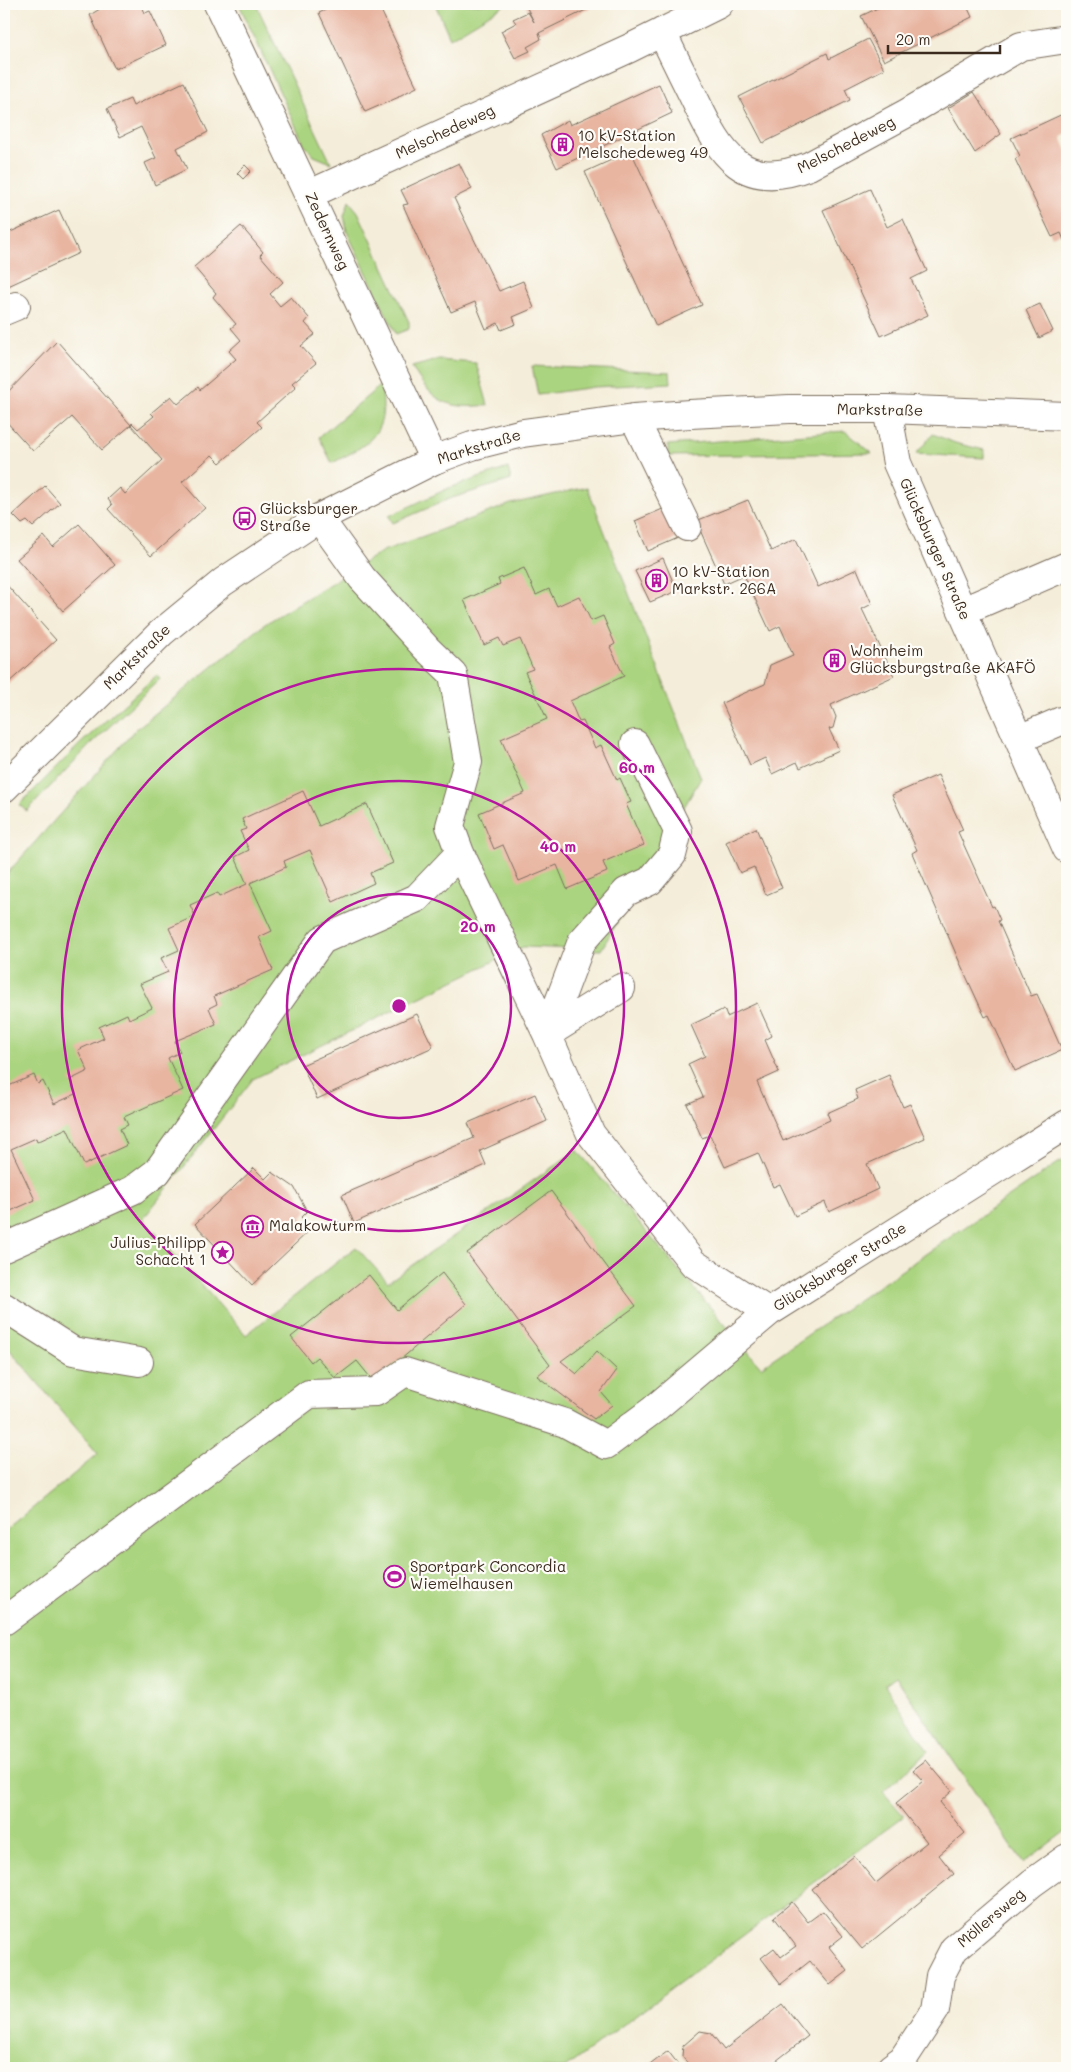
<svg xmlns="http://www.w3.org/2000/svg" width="1071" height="2072" viewBox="0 0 1071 2072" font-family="Mali,sans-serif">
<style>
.green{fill:#aad47f;stroke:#727f4e}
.building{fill:#e8b5a1}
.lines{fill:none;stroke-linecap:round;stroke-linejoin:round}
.minor-casing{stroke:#7c6e5f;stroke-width:30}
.major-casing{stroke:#7c6e5f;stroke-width:30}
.minor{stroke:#fff;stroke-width:28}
.major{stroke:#fff;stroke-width:28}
.ring{fill:none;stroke:#b5179e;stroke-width:2.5}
.labels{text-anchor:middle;stroke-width:4.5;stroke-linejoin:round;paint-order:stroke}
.street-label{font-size:15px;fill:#3b2a1e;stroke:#fdfcf7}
.poi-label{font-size:15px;fill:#3b2a1e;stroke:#fdfcf7;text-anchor:start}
.centre{fill:#b5179e;stroke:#fdfcf7;stroke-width:2.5}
.ring-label{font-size:15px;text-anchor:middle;font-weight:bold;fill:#b5179e;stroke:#fdfcf7;stroke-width:4.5;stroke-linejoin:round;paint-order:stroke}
</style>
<rect width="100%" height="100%" fill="#fdfcf7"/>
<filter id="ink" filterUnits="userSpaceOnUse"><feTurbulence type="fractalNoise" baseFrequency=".02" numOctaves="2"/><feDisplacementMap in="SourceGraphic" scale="10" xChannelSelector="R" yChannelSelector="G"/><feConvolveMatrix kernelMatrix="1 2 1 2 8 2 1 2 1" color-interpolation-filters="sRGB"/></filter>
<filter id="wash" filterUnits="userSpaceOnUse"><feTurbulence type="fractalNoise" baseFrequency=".0096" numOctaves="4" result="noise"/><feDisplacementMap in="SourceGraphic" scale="20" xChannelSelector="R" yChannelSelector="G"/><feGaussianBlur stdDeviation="1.12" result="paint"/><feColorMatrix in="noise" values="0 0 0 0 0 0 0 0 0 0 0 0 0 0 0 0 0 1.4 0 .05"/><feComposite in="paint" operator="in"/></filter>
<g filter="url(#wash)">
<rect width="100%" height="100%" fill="#f4edd9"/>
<!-- green -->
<path class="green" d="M239,4h17l75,159 -17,-7 -10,-12z
M435,4h71l-56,34z
M349,201l9,11 51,110v7l-13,5 -49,-102 -3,-16z
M438,360l38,3 12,42c-40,5 -56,-3 -76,-38z
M532,366l138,6 1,11 -77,4 -56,8z
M381,385c8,48 -9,58 -49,78l-13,-26z
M845,431l27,22 -204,3v-11z
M933,434l22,9 29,7v8l-68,-4z
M508,468l3,12 -59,18 -59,25 -4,-7 60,-28z
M587,487l114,291 -100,172 -78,-3 -270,132 -110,140 103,116 110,-88 32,35 189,-132 184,217 306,-210v673l-44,33 -127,-186 -11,8 43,66 -45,41 21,24 -339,252h-561v-536l94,-78 -94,-111v-466l131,-147 130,-106 118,-73 128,-47z
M157,675l3,4 -70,66 -63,66 -8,-6 62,-62z"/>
<g id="blocks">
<!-- building -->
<path class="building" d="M108,4h33l4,9 5,-2 16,34 -51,24 -25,-54z
M338,4h40l39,83 -18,9v1l-34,15 -46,-99z
M525,4h70l1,1 -57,28 2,6 -14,8 3,4 -15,7 -14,-27 15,-8 -3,-4 15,-7 6,10z
M886,4h80l6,13 -88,44 -23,-45z
M868,39l16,30 -39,20 5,11 -87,43 -24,-46 88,-44 2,6z
M184,82l24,50 -31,16 10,21 -32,16 -10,-22 11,-5 -15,-31 -21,10 -13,-28 23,-10 3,7z
M659,84l13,29 -115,55 -16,-33 27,-15 2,5z
M974,92l27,42 -26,19 -27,-45z
M1067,112v22l-6,3 6,14v96l-6,-14 -9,4 -37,-78 5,-3 -9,-18z
M631,151l71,154 -46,21 -71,-154z
M459,163l13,26 -18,9 45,93 24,-10 11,27 -21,9 3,7 -15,6 -3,-7 -12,6 -11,-27 -24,10 -48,-107 5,-1 -7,-14z
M245,165l6,6 -8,8 -6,-6z
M870,189l17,38 16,-8 24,52 -16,8 17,36 -47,21 -58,-126z
M59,210l20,43 -75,35v-53z
M241,226l22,26 -3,3 23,27 -13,12 10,12 11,-9 18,21 -4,5 10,11 -14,12 15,17 -24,20 4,4 -39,35 5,5 -42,36 -8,-8 -30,27 23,26 -54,48 -43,-47 4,-4 -4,-6 12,-11 5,6 37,-34 -31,-35 1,-2 6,6 16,-13 -3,-3 20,-17 7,8 20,-17 2,3 36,-31 -7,-8 12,-11 -10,-12 5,-4 -23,-27 3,-4 -22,-26z
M1040,304l13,27 -14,7 -13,-28z
M57,341l74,84 -29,25 -30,-33 -39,34 -29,-32v-23z
M45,486l15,17 -27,24 -6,-6 -5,3 -9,-9z
M748,500l23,51 25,-12 22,48 39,-18 15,35 -10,5 32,67 -63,29 5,12 -3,11 -4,1 10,21 -39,18 -3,-6 -25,12 -7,-16 -15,7 -28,-62 43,-19 5,-19 23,-10 -13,-29 -10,5 -26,-56 -20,9 -28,-63z
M665,508l13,30 -30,13 -13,-30z
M79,524l36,41 -52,46 -46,-52 27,-23 9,11z
M663,558l14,33 -27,11 -15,-31z
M524,568l12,27 13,-6 8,17 22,-10 12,25 12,-5 12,28 -5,3 14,29 -54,25 9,21 4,-1 12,27 6,-3 16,35 3,-2 11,24 -5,2 18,41 -41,17 4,10 -40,17 -10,-24 -38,16 -16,-36 -9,4 -15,-36 46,-20 -24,-54 46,-20 -22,-47 8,-3 -13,-30 -17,7 -4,-8 -15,7 -20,-45 36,-16 -2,-5z
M4,582l52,58 -49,44 -3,-3z
M938,775l25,55 -5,2 34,75 2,-1 6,14 -2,1 33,75 6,-2 25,56 -47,21 -26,-56 -4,2 -25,-54 -48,-110 5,-3 -25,-55z
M303,791l16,35 48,-22 26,59 -23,10 4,10 -41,19 -23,-52 -26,11 2,6 -36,16 22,48 -13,6 14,33 -59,26 3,8 -8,4 7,16 -41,17 5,11 -12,6 15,32 -59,27 4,8 -8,4 7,16 -43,20 -17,-37 -30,14 -1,-4 -25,11 24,51 -31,14v-126l30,-13 4,9 5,-3 11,23 22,-10 -6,-14 18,-9 -10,-21 26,-12 -5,-11 28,-13 2,5 23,-11 -12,-24 28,-12 -7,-14 18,-8 -10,-22 26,-12 -5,-11 27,-12 2,4 28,-13 -12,-27 14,-7 -9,-19 6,-2 -4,-10z
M756,828l26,60 -16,7 -12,-28 -14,6 -14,-31z
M757,1003l15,33 -7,4 14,32 -22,10 26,59 47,-21 -3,-7 31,-14 -3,-9 34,-15 14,32 7,-3 15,34 -58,26 11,25 -49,23 -4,-10 -30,14 -15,-32 -7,3 -15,-34 -33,14 -15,-32 -8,3 -15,-34 16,-7 -15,-33 17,-8 -14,-31 33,-16 3,8z
M417,1014l16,33 -116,52 -15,-34z
M535,1094l12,27 -67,30 6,14 -132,58 -12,-28 132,-57 -6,-15z
M254,1168l11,11 7,-7 22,15 13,24 -6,6 11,11 -60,57 -57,-61z
M551,1191l85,115 -75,55 16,13 20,-23 20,19 -16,22 11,13 -18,14 -57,-43 13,-11 -83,-112z
M442,1273l24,31 -92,78 -17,-21 -22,17 -18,-21 -6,5 -20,-25 78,-62 28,35z
M926,1760l26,31 -12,11 25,31 -26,22 15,19 -92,75 -50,-60 42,-33 22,27 51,-41 -31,-39 27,-22 -10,-11z
M792,1902l16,20 15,-11 20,25 -14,11 19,24 -18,14 -20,-24 -29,23 -20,-26 13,-10 7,9 15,-11 -22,-29z
M783,2004l25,32 -41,32h-76l-9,-12 1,-10 17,-15 11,2 13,17z
M668,2051l13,17h-35z"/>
</g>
</g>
<g filter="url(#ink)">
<use href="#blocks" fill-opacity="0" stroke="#7c6e5f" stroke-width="1"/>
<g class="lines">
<defs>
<path id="minor" d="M218,4l216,456
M662,32c11,24 23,47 34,70 25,53 47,90 113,64l98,-53 114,-67 39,-6
M310,194l320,-146 89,-44
M4,311l12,-5
M887,409l10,54 170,386
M634,418l53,109
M319,518l43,60 65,71 26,25 15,88 -18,64 10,27 87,181 44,100 102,129 76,49 298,-188
M963,611l104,-45
M1019,739l42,-18h6
M547,1034l35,-93 44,-49 24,-11 22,-26 6,-24 -43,-87
M547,1034l74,-46
M4,1248l129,-58 24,-18 165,-232 95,-42 43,-45
M4,1307l69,44 66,11
M4,1621l305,-227 67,-2 29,-20 160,51 41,22 47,-35 116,-98
M891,2068l12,-9 32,-49 5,-34 14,-27 78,-66 35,-25"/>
<path id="major" d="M4,788l157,-155 62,-51 96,-64 115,-58 38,-14 51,-13 111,-15 56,-4 99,-5h98l180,7"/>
</defs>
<!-- minor casing -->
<use href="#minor" class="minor-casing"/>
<!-- major casing -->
<use href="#major" class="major-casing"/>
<!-- minor -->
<use href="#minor" class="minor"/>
<!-- major -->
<use href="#major" class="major"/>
</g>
</g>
<!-- distance rings -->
<g class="ring">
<circle cx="399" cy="1006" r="112"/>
<circle cx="399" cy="1006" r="225"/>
<circle cx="399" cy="1006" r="337"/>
</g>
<!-- icons -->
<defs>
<symbol id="building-ring" viewBox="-11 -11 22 22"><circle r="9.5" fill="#fdfcf7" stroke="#b5179e" stroke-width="1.5"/><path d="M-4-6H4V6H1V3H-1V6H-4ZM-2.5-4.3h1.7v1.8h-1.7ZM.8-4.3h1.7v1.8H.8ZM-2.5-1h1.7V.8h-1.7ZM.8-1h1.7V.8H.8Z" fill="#b5179e"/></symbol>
<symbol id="bus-ring" viewBox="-11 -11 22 22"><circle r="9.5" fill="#fdfcf7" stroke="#b5179e" stroke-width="1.5"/><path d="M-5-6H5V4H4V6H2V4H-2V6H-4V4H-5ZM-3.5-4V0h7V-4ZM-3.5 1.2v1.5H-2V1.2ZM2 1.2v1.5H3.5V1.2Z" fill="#b5179e"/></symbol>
<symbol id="museum-ring" viewBox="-11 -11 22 22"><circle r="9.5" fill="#fdfcf7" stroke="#b5179e" stroke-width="1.5"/><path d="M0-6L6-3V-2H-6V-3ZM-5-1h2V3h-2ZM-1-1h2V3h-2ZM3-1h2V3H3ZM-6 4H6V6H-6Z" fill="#b5179e"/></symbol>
<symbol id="sight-ring" viewBox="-11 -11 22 22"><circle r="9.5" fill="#fdfcf7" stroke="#b5179e" stroke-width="1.5"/><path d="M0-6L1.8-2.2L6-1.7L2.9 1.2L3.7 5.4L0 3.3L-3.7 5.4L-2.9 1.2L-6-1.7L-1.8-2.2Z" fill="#b5179e"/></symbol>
<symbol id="stadium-ring" viewBox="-11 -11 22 22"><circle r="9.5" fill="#fdfcf7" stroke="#b5179e" stroke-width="1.5"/><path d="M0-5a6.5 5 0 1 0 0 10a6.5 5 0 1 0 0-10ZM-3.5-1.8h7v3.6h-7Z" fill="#b5179e"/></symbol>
</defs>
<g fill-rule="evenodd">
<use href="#building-ring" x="550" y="132" width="25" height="25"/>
<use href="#bus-ring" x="232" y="506" width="25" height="25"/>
<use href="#building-ring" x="644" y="568" width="25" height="25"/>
<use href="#building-ring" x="822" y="648" width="25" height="25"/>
<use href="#museum-ring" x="240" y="1214" width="25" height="25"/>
<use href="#sight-ring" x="210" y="1240" width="25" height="25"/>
<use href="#stadium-ring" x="382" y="1564" width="25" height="25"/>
</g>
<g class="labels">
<!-- street labels -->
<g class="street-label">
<text transform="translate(445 132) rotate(-25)" y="5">Melschedeweg</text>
<text transform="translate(846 145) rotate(-27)" y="5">Melschedeweg</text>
<text transform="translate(327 231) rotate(65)" y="5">Zedernweg</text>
<text transform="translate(880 410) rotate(1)" y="5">Markstraße</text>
<text transform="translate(479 447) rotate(-17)" y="5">Markstraße</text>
<text transform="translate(935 549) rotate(66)" y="5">Glücksburger Straße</text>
<text transform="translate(137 657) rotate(-44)" y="5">Markstraße</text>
<text transform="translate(840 1267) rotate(-32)" y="5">Glücksburger Straße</text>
<text transform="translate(991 1918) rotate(-40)" y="5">Möllersweg</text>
</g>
<!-- poi labels -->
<g class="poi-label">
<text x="578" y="141">10 kV-Station<tspan x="578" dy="17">Melschedeweg 49</tspan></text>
<text x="260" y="514">Glücksburger<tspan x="260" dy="17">Straße</tspan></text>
<text x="672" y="577">10 kV-Station<tspan x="672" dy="17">Markstr. 266A</tspan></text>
<text x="850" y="656">Wohnheim<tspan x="850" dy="17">Glücksburgstraße AKAFÖ</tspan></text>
<text x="269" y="1231">Malakowturm</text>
<text x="206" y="1248" text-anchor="end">Julius-Philipp<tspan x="206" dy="17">Schacht 1</tspan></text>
<text x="410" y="1572">Sportpark Concordia<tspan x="410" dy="17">Wiemelhausen</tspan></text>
</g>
</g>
<circle cx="399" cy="1006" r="8" class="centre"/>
<g class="ring-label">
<text x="637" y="773">60 m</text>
<text x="558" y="852">40 m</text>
<text x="478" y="932">20 m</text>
</g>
<!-- margin -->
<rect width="1071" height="2072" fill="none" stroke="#fdfcf7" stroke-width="20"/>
<!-- scale -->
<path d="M888 45v8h112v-8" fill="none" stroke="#3b2a1e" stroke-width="2.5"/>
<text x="896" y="45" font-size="15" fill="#3b2a1e" stroke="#fdfcf7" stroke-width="4" paint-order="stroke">20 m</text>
</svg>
